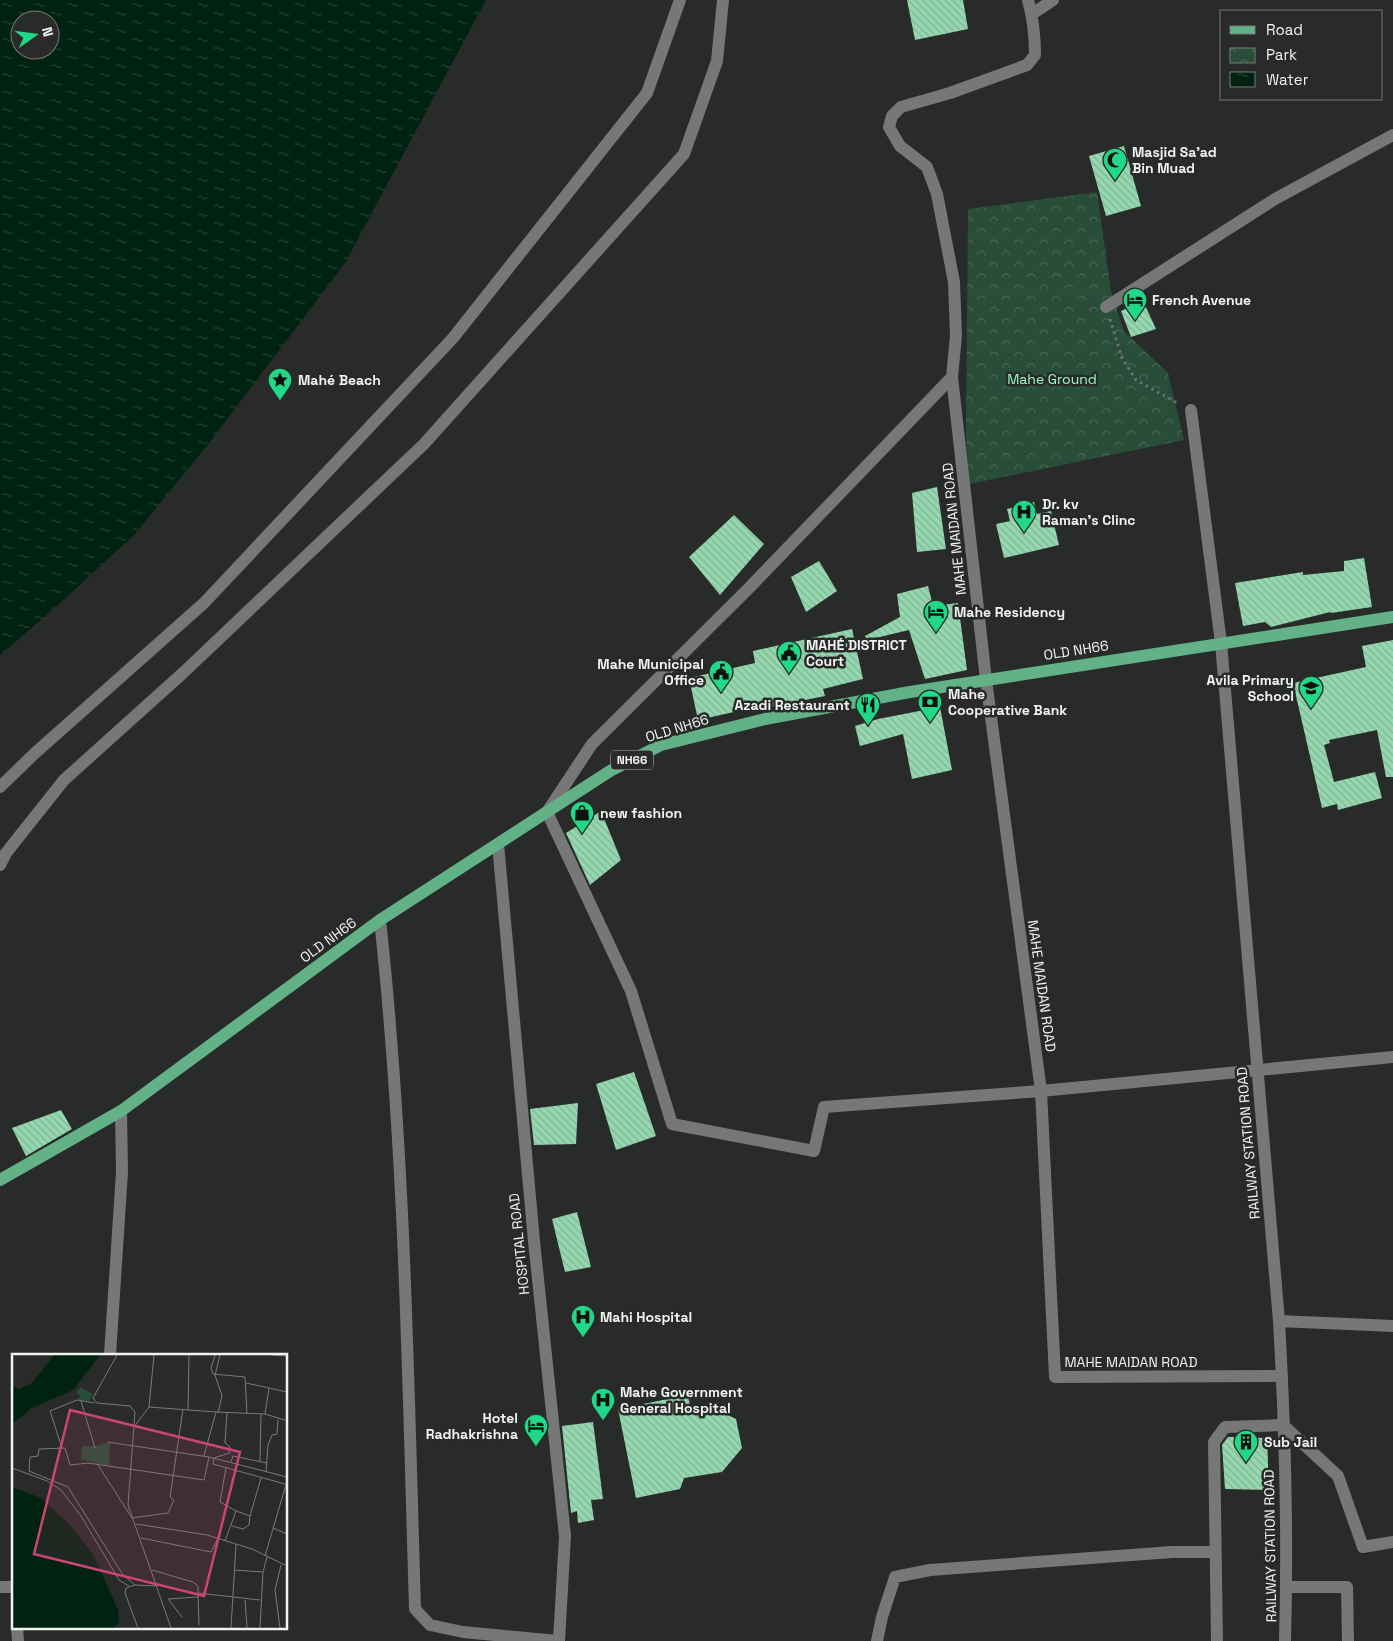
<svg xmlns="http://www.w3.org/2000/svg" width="1393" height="1641" viewBox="0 0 1393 1641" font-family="'Space Grotesk',sans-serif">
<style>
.park{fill:url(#park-crowns)}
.water{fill:url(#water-ripples);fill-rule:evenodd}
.building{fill:url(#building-back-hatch)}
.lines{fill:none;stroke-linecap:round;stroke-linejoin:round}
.path{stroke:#6d706e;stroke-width:3;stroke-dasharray:2.5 4;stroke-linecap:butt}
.minor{stroke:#757876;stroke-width:12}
.major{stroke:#62b187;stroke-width:12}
.labels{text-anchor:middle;stroke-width:5;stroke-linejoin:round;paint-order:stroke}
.shield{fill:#282b29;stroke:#b5b7b5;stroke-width:1}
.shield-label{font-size:12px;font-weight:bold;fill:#f1f3f1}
.poi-label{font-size:14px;font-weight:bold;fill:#f1f3f1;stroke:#282b29;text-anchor:start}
.park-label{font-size:14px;fill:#9cfac2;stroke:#282b29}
.street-label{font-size:14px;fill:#f1f3f1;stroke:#282b29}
.inset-road{fill:none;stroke:#787b79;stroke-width:1}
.view{fill:#cb4479;fill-opacity:0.15;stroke:#cb4479;stroke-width:2.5}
.inset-edge{fill:none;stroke:#f1f3f1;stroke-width:2.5}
</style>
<defs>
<pattern id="park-crowns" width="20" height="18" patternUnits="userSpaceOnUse" patternTransform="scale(1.25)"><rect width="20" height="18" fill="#284d38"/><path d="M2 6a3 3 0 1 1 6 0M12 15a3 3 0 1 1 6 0" fill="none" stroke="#486755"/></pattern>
<pattern id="water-ripples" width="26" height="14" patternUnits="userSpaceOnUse" patternTransform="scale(1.25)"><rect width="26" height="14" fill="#002311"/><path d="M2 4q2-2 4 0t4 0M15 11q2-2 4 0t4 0" fill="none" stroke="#264334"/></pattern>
<pattern id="building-back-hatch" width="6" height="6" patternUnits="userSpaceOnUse" patternTransform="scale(1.25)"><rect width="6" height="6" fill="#95d8af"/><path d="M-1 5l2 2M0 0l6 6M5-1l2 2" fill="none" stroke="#82b495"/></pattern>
</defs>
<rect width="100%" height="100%" fill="#282b29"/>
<!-- park -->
<path class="park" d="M1097,192l14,99 13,40 44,42 16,67 -215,44 -3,-49 2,-226z"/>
<!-- water -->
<path class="water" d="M0,0h486l-141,263 -136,180 -74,91 -78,72 -57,49zM20,20h30v30h-30z"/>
<!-- building -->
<path class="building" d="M907,0h56l5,29 -53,11z
M1124,146l17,60 -35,10 -17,-60z
M1143,301l13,28 -25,8 -10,-26z
M937,487l9,62 -29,3 -5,-59z
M1034,502l3,12 14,-3 8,34 -55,13 -8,-34 14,-3 -3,-12z
M734,515l30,29 -44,51 -31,-38z
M1364,558l8,49 -41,6 -1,-1 -59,15 -6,-5 -22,4 -8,-43 68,-11v3l41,-4v-10z
M819,561l18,30 -31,21 -15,-35z
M928,586l5,20 25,-3 9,67 -42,9 -16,-49 -42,10 -2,-4 35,-19 -3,-23z
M852,629l11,50 -40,10 2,7 -59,12 -1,-3 -67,15 -9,-42 66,-15 -2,-12z
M1393,640v137h-7l-9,-47 -48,10 1,3 -6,2 10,37 41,-10 7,26 -44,12 -1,-6 -15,4 -29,-125 73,-16 -4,-21z
M940,707l12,63 -40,9 -9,-45 -43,12 -5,-20 23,-7z
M601,811l20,49 -31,25 -24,-52z
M634,1072l22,64 -40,14 -20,-66z
M578,1103l-2,41 -42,1 -4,-36z
M61,1110l11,19 -46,27 -14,-28z
M577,1212l14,55 -26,5 -13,-53z
M688,1395l3,15 18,-4 27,13 6,29 -20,24 -38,6 -4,11 -44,9 -18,-89z
M593,1422l10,77 -12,1 3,20 -16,3 -1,-12 -6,2 -9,-87z
M1228,1437l39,1 2,52 -44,-1 -3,-44z"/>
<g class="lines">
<!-- path -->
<path class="path" d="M1110,319l12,39 14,22 43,24"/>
<!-- minor -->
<path class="minor" d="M1028,0c5,18 7,36 7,55l-8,10 -77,28 -49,14 -9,9 -3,11 11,19 27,21 10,27 17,88 2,54 -4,41 34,303 55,411 14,286 227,-1
M1032,14l21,-14
M1106,307l169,-108 118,-64
M952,377l-202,210 -158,157 -45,68 84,179 41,133 142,27 10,-44 217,-16 352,-34
M1191,410l30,233 58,678c6,106 9,214 6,320
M0,787l34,-33 170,-151 249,-265 194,-245 33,-93
M498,844l36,397 31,295 -6,105
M0,865l6,-12 58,-73 120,-108 240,-228 260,-290 33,-93 6,-61
M380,920c25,229 28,459 35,689l15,16 33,7 95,9
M1279,1321l114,5
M110,1355l12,-183 -1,-61
M0,1587h14
M1286,1587h61l1,54
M17,1627l1,14
M877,1641l5,-24 13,-40 35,-7 242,-18h43
M1217,1641l-3,-199 11,-15 58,-2 55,51 25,71 30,-5"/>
<!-- major -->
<path class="major" d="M0,1180l121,-69 259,-191 230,-149 51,-26 104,-26 145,-27 483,-75"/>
</g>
<!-- icons -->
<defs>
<symbol id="mosque-pin" viewBox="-11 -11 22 30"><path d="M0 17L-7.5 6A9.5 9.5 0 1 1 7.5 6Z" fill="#20d887" stroke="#282b29"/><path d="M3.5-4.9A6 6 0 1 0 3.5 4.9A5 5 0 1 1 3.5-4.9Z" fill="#111"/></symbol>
<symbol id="hotel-pin" viewBox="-11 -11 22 30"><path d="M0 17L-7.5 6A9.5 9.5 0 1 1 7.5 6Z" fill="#20d887" stroke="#282b29"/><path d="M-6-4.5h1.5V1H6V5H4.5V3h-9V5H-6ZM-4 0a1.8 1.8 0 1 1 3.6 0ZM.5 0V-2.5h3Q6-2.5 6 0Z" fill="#111"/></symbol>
<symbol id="sight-pin" viewBox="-11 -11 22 30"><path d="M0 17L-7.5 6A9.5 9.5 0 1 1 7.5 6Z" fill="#20d887" stroke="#282b29"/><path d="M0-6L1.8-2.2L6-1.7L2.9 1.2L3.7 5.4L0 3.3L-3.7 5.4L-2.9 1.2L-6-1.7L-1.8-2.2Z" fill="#111"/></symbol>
<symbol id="hospital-pin" viewBox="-11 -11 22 30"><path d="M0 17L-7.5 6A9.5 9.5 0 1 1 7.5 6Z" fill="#20d887" stroke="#282b29"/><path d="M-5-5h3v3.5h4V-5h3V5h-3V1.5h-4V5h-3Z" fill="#111"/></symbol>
<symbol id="civic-pin" viewBox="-11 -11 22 30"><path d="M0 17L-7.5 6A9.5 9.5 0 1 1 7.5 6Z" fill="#20d887" stroke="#282b29"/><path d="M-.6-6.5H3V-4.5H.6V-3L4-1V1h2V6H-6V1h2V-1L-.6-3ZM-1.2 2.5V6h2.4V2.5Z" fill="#111"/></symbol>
<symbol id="school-pin" viewBox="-11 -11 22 30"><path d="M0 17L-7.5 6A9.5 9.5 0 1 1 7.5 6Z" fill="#20d887" stroke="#282b29"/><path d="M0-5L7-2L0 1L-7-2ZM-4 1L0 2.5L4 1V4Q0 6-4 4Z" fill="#111"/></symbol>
<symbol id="bank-pin" viewBox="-11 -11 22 30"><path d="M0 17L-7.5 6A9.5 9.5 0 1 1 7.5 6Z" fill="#20d887" stroke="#282b29"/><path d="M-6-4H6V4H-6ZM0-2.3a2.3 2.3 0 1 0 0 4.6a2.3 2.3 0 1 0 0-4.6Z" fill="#111"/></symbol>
<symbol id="restaurant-pin" viewBox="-11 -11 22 30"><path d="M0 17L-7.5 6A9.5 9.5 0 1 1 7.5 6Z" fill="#20d887" stroke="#282b29"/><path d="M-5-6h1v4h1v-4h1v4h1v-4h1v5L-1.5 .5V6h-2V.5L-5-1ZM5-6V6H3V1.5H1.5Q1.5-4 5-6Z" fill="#111"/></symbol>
<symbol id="shop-pin" viewBox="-11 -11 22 30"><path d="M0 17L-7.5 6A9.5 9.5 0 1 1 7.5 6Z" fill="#20d887" stroke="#282b29"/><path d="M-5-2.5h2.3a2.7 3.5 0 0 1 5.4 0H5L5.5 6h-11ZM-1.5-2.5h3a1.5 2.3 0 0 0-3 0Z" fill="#111"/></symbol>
<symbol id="building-pin" viewBox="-11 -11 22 30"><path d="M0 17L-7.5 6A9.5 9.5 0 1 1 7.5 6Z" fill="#20d887" stroke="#282b29"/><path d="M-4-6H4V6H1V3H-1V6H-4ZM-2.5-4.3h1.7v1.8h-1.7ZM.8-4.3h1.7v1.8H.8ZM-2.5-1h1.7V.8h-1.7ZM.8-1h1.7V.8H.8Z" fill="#111"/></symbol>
</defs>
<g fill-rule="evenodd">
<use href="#mosque-pin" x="1101" y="146" width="28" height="38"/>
<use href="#hotel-pin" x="1121" y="286" width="28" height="38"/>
<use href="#sight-pin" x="266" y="366" width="28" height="38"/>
<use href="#hospital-pin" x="1010" y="498" width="28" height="38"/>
<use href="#hotel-pin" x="922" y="598" width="28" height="38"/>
<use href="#civic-pin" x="775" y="639" width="28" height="38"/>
<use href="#civic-pin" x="707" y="658" width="28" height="38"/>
<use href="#school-pin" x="1297" y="674" width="28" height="38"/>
<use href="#bank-pin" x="916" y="688" width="28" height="38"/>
<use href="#restaurant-pin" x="854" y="691" width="28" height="38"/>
<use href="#shop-pin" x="568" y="799" width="28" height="38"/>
<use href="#hospital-pin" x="569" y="1303" width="28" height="38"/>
<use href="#hospital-pin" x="589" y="1386" width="28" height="38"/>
<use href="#hotel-pin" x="522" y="1412" width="28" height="38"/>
<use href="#building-pin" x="1232" y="1428" width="28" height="38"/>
</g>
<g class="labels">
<!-- shield labels -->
<rect class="shield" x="611" y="750.5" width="42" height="19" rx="4"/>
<g class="shield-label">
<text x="632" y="764">NH66</text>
</g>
<!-- poi labels -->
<g class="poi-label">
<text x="1132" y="157">Masjid Sa'ad<tspan x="1132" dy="16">Bin Muad</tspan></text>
<text x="1152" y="305">French Avenue</text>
<text x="298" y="385">Mahé Beach</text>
<text x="1042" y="509">Dr. kv<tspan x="1042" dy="16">Raman's Clinc</tspan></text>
<text x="954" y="617">Mahe Residency</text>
<text x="806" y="650">MAHÉ DISTRICT<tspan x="806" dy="16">Court</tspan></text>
<text x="704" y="669" text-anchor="end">Mahe Municipal<tspan x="704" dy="16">Office</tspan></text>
<text x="1294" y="685" text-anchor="end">Avila Primary<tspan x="1294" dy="16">School</tspan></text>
<text x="948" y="699">Mahe<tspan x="948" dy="16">Cooperative Bank</tspan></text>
<text x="850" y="710" text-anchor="end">Azadi Restaurant</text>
<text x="600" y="818">new fashion</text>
<text x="600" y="1322">Mahi Hospital</text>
<text x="620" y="1397">Mahe Government<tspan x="620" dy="16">General Hospital</tspan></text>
<text x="518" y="1423" text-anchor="end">Hotel<tspan x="518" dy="16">Radhakrishna</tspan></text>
<text x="1264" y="1447">Sub Jail</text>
</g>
<!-- park labels -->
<g class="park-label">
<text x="1052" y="384">Mahe Ground</text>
</g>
<!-- street labels -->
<g class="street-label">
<text transform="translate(954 529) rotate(-96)" y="5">MAHE MAIDAN ROAD</text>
<text transform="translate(1076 650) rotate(-9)" y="5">OLD NH66</text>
<text transform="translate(677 728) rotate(-17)" y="5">OLD NH66</text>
<text transform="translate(328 940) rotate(-36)" y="5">OLD NH66</text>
<text transform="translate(1042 986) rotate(82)" y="5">MAHE MAIDAN ROAD</text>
<text transform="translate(1248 1143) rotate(-95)" y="5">RAILWAY STATION ROAD</text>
<text transform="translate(519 1244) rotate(-96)" y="5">HOSPITAL ROAD</text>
<text x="1131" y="1367">MAHE MAIDAN ROAD</text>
<text transform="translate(1270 1546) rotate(-91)" y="5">RAILWAY STATION ROAD</text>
</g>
</g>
<!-- overview -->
<g transform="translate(12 1354)">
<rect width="275" height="275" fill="#282b29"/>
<path d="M68,33l13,7 -4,7 -11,-1 2,-4 -4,-4zM91,89h7l-1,23 -28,-7 1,-13h15z" fill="#284d38"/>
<path d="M42,1h46l-27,35 -41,18 -20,16v-38l7,3 13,-6zM0,133l29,11 29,27 23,29 25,56 1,13 -5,5h-102z" fill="#002311"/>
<path class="inset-road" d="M105,1l-24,43 4,5 33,3 5,6 -7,93 43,123M203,1l-4,13 2,6 32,3 2,37M260,1l15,1M234,29l23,5M69,47l14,47M275,50v16M137,53l67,5 -12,44M176,56l1,-55M204,58l49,2 4,-26 18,4M206,59l4,-17 -7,-21 5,-20M215,59l-2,30 5,4 -1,6 -15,5 -1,6 72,20M253,60l20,6M122,73l15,-20 5,-52M95,88l102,15 78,20M50,94l-12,-37 27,-11 18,3M219,108l2,-6 34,7M248,108l1,-48M86,111l34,53 36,-5 6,-13 -4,-3 13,-88M0,114l35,13 14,9 20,26 38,64 10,6M254,118l2,-27 4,-10 5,-1 1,-15M224,157l14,5 11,-38M124,170l71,11 45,14 35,17M220,172l11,3 6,-4 1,-9M261,174l14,6M129,184l70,14 7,-14M213,187l11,-30 -16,-9 6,-34M253,202l22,-75M140,216l41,12 5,4v7l62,7M222,216l29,2 4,-15M123,231l-9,3 -1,5 13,35M145,232l-22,-1 -12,-10 -55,-88 -39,-16 1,-14 8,-1 1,-7 26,-1 5,17 18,-2 116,17 5,-23M186,239l1,32M233,246l2,28M170,263l-14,-18 30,-2M219,274l5,-84M248,274l3,-56M268,274l-5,-38 6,-25"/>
<path class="view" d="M58,56l170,42 -36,144 -170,-42z"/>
<rect width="275" height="275" class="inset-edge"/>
</g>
<!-- legend -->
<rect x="1220" y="10" width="162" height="90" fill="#282b29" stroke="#787b79"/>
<rect x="1230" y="26" width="25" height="8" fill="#62b187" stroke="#787b79"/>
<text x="1266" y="35" font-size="15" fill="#f1f3f1">Road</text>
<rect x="1230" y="48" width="25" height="15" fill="url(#park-crowns)" stroke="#787b79"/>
<text x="1266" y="60" font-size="15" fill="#f1f3f1">Park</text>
<rect x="1230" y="72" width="25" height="15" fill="url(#water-ripples)" stroke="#787b79"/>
<text x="1266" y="85" font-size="15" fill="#f1f3f1">Water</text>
<!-- north arrow -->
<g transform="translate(35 35) rotate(76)"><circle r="24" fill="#282b29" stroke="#787b79"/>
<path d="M0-4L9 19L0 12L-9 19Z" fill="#20d887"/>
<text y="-8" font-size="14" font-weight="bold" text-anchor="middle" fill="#f1f3f1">N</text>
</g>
</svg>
